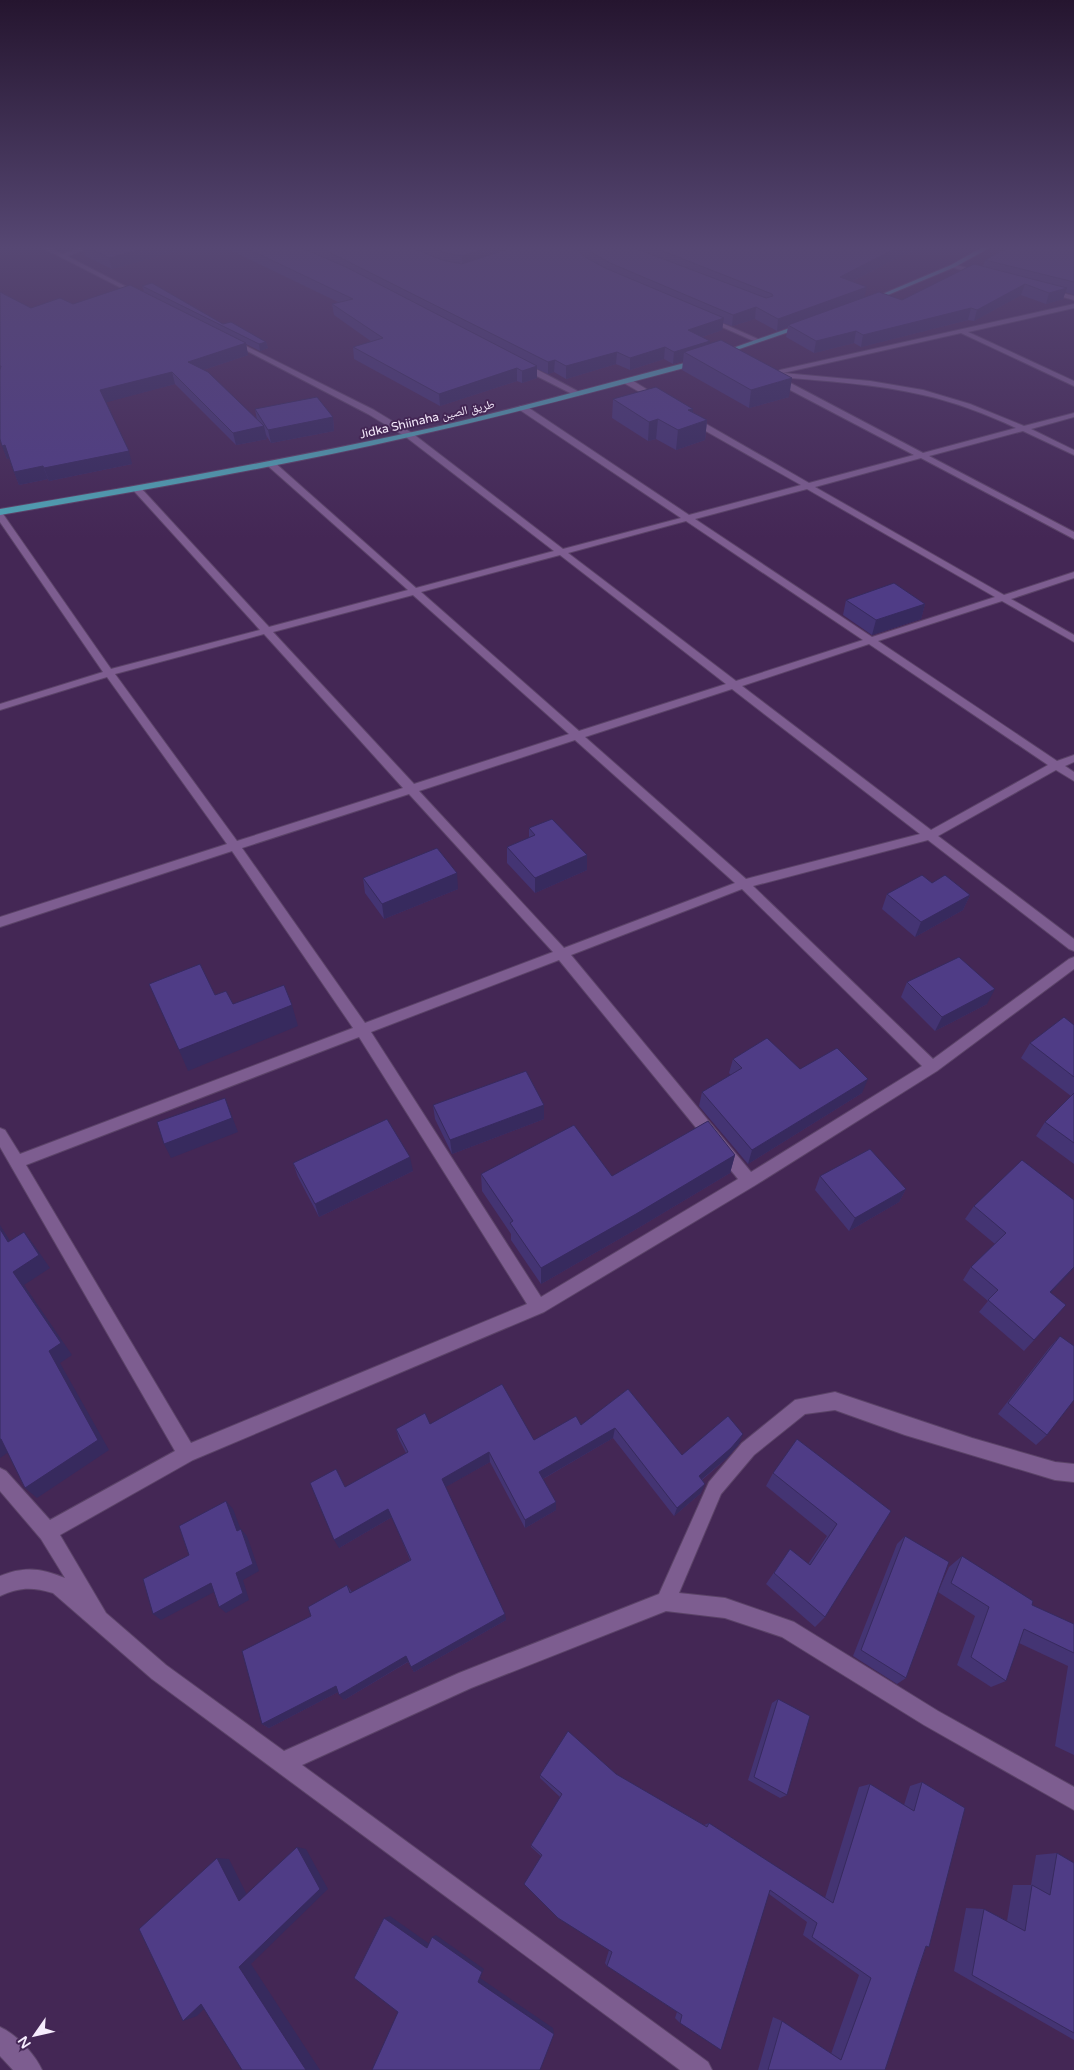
<svg xmlns="http://www.w3.org/2000/svg" width="1074" height="2070" viewBox="0 0 1074 2070" font-family="'Varela Round','Noto Naskh Arabic',sans-serif">
<style>
.lines{fill:none;stroke-linecap:round;stroke-linejoin:round}
.minor-casing{stroke:#5b4368;stroke-width:2}
.tertiary-casing{stroke:#5b4368;stroke-width:2}
.primary-casing{stroke:#5b4368;stroke-width:2}
.minor{fill:#7d5d90;fill-rule:evenodd}
.tertiary{fill:#7d5d90;fill-rule:evenodd}
.primary{fill:#4fa4b6;fill-rule:evenodd}
.wall{fill:#443473}
.shaded-wall{fill:#372a5e}
.building{fill:#4f3c86;stroke:#372a5e}
.labels{text-anchor:middle;stroke-width:4;stroke-linejoin:round;paint-order:stroke}
.far-street-label{font-size:12px;fill:#f6ecfd;stroke:#442755}
</style>
<rect width="100%" height="100%" fill="#442755"/>
<g class="lines">
<defs>
<path id="minor" d="M43,248h8l11,6 18,-6h11l-24,8 75,39 -5,1z
M1074,304v4l-106,24 106,49v5l-113,-53 -178,40 87,8 53,9 47,14 54,22 50,-13v4l-43,12 43,21v5l-51,-24 -94,25 145,76v7l-153,-81 -106,29 189,108 70,-23v6l-63,21 63,36v7l-72,-41 -124,40 179,120 17,-6v7l-9,4 9,6v9l-18,-11 -118,66 136,103v12l-5,-2 -141,-109 -175,46 180,173 136,-100 5,-2v12l-137,102 -183,115 -210,126 -351,148 -133,75 46,78 60,52 118,86 175,-78 200,-79 50,-112 33,-39 53,-43 40,-8 137,46 83,24 19,2v18l-19,-2 -150,-45 -70,-25 -30,4 -51,41 -33,39 -42,99 46,5 69,24 144,89 136,76v23l-150,-85 -142,-88 -57,-19 -59,-7 -195,77 -169,77 406,297 4,8h-32l-528,-391 -99,-86c-21,-6 -33,-6 -53,3v-20c24,-10 41,-8 65,2l-24,-39 -41,-48v-23l6,3 44,49 125,-69 -175,-304v-19l5,2 15,24 333,-126 -121,-177 -232,76v-10l227,-73 -120,-167 -107,33v-6l103,-32 -103,-150v-9l3,1 108,155 149,-39 -126,-139v-4h6l129,140 139,-37 -140,-124v-4h6l142,126 138,-37 -148,-114 -38,-23 -140,-73v-2h4l142,71 38,23 151,116 118,-31 -161,-108v-4h6l163,109 112,-30 -113,-64v-4h6l115,66 105,-28 -141,-74 -1,-2 3,-2 -3,-2 8,-5zM779,377c47,4 97,7 144,18 32,7 63,19 93,33l-93,25zM807,489l188,108 -123,40 -177,-118zM686,521l177,119 -127,41 -168,-128zM560,555l166,129 -147,47 -158,-139zM413,595l156,139 -155,50 -141,-152zM264,634l139,154 -166,53 -122,-167zM869,644l179,121 -117,65 -189,-144zM732,689l188,145 -174,45 -161,-142zM575,740l160,143 -171,65 -145,-157zM409,794l144,158 -188,71 -123,-175zM742,889l180,177 -171,106 -180,-217zM559,960l179,219 -197,118 -170,-265zM359,1037l168,267 -336,139 -165,-278z
M706,316l54,24 1,1 -5,1 -52,-23 -1,-1z
M517,362h6l60,32 -7,2 -59,-30z
M624,379h6l34,21 -7,2 -33,-19z
M0,2027c16,7 35,27 42,43h-29l-13,-14z"/>
<path id="tertiary" d="M953,264l31,9 1,1 -3,2 -31,-9z
M1046,289l28,7v4l-30,-8 -1,-1z"/>
<path id="primary" d="M981,248h8l-34,19 -84,35 -5,-1 85,-36z
M804,323l2,1v2l-84,29 -6,-1z
M700,359h3v4c-98,26 -195,52 -294,74 -135,31 -272,54 -409,78v-6c136,-23 272,-47 408,-76 98,-21 195,-49 292,-74z"/>
</defs>
<!-- minor casing -->
<use href="#minor" class="minor-casing"/>
<!-- tertiary casing -->
<use href="#tertiary" class="tertiary-casing"/>
<!-- primary casing -->
<use href="#primary" class="primary-casing"/>
<!-- minor -->
<use href="#minor" class="minor"/>
<!-- tertiary -->
<use href="#tertiary" class="tertiary"/>
<!-- primary -->
<use href="#primary" class="primary"/>
</g>
<!-- wall -->
<path class="wall" d="M83,248h105l-76,21 -27,-13z
M226,248h693l-26,12 -42,22 13,15 38,3 81,-34 2,-6 22,-12h67v47l-9,-3 -2,7 -17,5 -25,-9 -47,26 -6,-1 -107,27 -7,-4 -40,10 -28,-16 2,-10 -11,4 -22,-12 -23,7 -9,-3 -1,7 -20,7 8,7 79,53 -40,11 -67,-38 1,-9 -10,3 -9,-5 -34,11 -14,-6 -50,15 -12,-7 -6,2 -11,-5v9l-15,5 -5,-2 -77,25 -86,-47 -1,-12 19,-5 -38,-27 -2,-11 6,-2z
M142,286l81,38 43,18 2,6 -8,3 -14,-7 2,11 -45,15 54,50 -2,-11 78,8 1,14 -63,12 -5,-8 1,4 -31,6 -61,-61 -69,18 26,62 -83,17 -1,-2 -29,6 -10,-27 -2,1 -7,-20v-147l31,16 42,-4 71,-13z
M613,399l80,10 -1,3 15,8 -2,20 -29,10 -20,-11 -8,2 -36,-23z
M846,600l79,4 -4,15 -49,16 -29,-20z
M529,828l58,27v15l-52,23 -28,-30v-16l22,-9z
M363,878l95,11 -74,30 -19,-26z
M932,883l38,12 -7,15 -48,27 -33,-28 5,-15z
M907,982l80,22 -52,27 -34,-34z
M1074,1025v139l-38,-28 9,-14 26,-26 -50,-38 9,-15z
M733,1059l67,10 62,24 -114,71 -49,-58 3,-14 29,-17 -2,-2z
M433,1105h111v14l-92,35 -17,-35z
M735,1155l-5,18 -97,58 -92,53 -30,-44v-6l-29,-43 -1,-17 131,2z
M293,1163l120,8 -94,46 -21,-40z
M820,1176l86,13 -7,13 -50,29 -34,-41z
M974,1206l100,62 -24,25 16,12 -42,46 -45,-39 9,-11 -25,-21 8,-13 24,-23 -30,-25z
M1060,1336l-13,99 -11,10 -38,-31 52,-67z
M628,1389l54,66 57,-11 -12,14 -25,22 -1,13 -27,23 -61,-78 -70,41 13,23v8l-31,18 -35,-66 -45,25 61,133 -92,52 -6,-10 -64,38 -6,-8 -69,36 -7,-4 49,-108 36,-31 5,7 58,-32 -18,-43 -53,31 6,-61 61,-34 -7,-14 -3,-10 34,-5 104,16 47,-15z
M773,1473l118,38 -66,106 -10,10 -49,-43 24,-35 18,15 19,-28 -61,-50z
M905,1536l1,142 -9,6 -44,-28 44,-112z
M962,1556l70,49 42,19v131l-19,-9 13,-80 -49,-23 -13,38 -15,6 -34,-22 18,-49 -37,-24 11,-25z
M778,1699l9,96 -7,3 -32,-18 24,-77z
M616,1774l88,51 5,-2 116,75 34,-111 11,-3 34,21 6,-19 12,-4 7,165h-3l-41,123h-127l15,-53 9,4 49,33 28,-79 -56,-40 4,-13 -38,-28 -89,129 -5,-5 2,-6 -70,-46 -2,-3 4,-13 -68,-94 -10,-9v-2l29,-48 -20,-19v-3z
M1057,1853l17,10v177l-120,-69 12,-63 18,1 23,12 6,-36h18l5,-30z"/>
<!-- shaded-wall -->
<path class="shaded-wall" d="M145,248h43l-76,21 -3,-11z
M487,248h35l-59,19 -1,-11z
M919,248l-26,12 -56,29 3,-12 56,-28z
M1025,284l-4,11 -47,26 3,-11z
M867,287l-3,11 -76,27v2l-11,4 1,-12z
M1067,288l-4,11 -17,5 3,-11z
M756,307l-1,12 -23,7 1,-11z
M971,308l-3,12 -107,27 2,-12z
M724,318l-2,12 -35,12 1,-12z
M856,331l-2,12 -40,10 2,-12z
M710,341l-1,12 -25,-1 -1,9 -10,3 1,-12z
M266,342l2,6 -8,3 -1,-7z
M246,343l2,12 -57,19 -3,-12z
M665,347l-1,12 -34,11v-12z
M617,352l-1,12 -50,15v-13z
M555,360l-1,12 -6,2v-12z
M537,366v12l-15,5v-12z
M517,368v13l-77,25 -1,-12z
M172,372l3,12 -71,19 -4,-13z
M792,378l-3,19 -40,11 2,-18z
M693,409l-2,17 16,-6 -2,20 -29,10 2,-20 10,-20z
M333,417l1,14 -63,12 -3,-13z
M658,419l-2,20 -8,2 1,-19z
M264,426l3,13 -31,6 -3,-12z
M5,445l5,13 -3,1 -5,-13z
M129,451l3,13 -83,17 -5,-13z
M43,466l5,13 -29,6 -5,-13z
M925,604l-4,15 -49,16 4,-15z
M587,855v15l-52,23v-15z
M457,873l1,16 -74,30 -2,-15z
M970,895l-7,15 -48,27 6,-15z
M995,989l-8,15 -52,27 7,-14z
M292,1005l6,21 -110,45 -9,-21z
M868,1079l-6,14 -114,71 4,-14z
M225,1098l13,34 -67,26 -7,-14z
M544,1105v14l-92,35 -2,-14z
M735,1155l-5,18 -97,58 -92,53v-16z
M410,1157l3,14 -94,46 -4,-13z
M906,1189l-7,13 -50,29 6,-13z
M0,1225l19,30 -11,-13 -8,-13z
M24,1232l10,13 16,23 -26,17 48,70 -12,8 49,87 -72,48 -12,-10 24,-137 -36,-79z
M1074,1267v1l-34,36 10,-12z
M615,1428l-2,10 -74,43v-9z
M743,1434l-4,10 -12,14 -32,27 4,-9z
M0,1439h1l12,10 -13,9z
M489,1452l1,10 -46,26 -2,-9z
M705,1484l-4,9 -27,23 3,-8z
M226,1501l7,8 11,29 -7,-7z
M556,1502v8l-31,18v-8z
M388,1509l4,8 -53,31 -5,-8z
M241,1529l6,7 12,35 -16,9 6,20 -23,13 -7,-6 17,-34z
M211,1583l7,7 -57,30 -8,-6z
M505,1614l1,6 -92,52 -3,-5z
M406,1656l3,5 -65,39 -5,-5z
M336,1686l4,5 -71,37 -7,-4z
M297,1847l9,2 22,40 -77,75 69,106h-14l-67,-103z
M217,1858l12,1 21,42h-11z
M390,1916l41,29 -4,3 -43,-30z
M436,1935l48,34 -4,9 73,50 1,6 -76,-52 -46,-45z
M214,1999l-17,17 -14,5 18,-17z"/>
<!-- building -->
<path class="building" d="M89,248h56l-36,10z
M246,248h56l44,19 191,99 -15,5 -5,-3 -78,26 -86,-47 30,-9 -51,-34 21,-5z
M321,248h92l29,12 20,4 49,-16h64l10,9 20,11 119,50 -36,12 22,11 -36,11 -9,-5 -35,11 -13,-6 -51,14 -11,-6 -7,2z
M433,248h54l-25,8 -16,-3z
M587,248l50,1 129,49 7,-2 -1,-2 -117,-46h241l-56,29 27,10 -89,32 -22,-12 -23,8 -123,-52 -19,-11z
M1007,248h62l5,2v32l-89,-22z
M974,264l93,24 -18,5 -24,-9 -48,26 -6,-2 -108,27 -7,-4 -40,10 -28,-16 91,-33 23,8z
M152,283l71,41 8,-2 35,20 -7,2 -117,-58z
M130,285l116,58 -58,19 20,10 56,54 -31,7 -61,-61 -72,18 29,61 -85,17 -1,-2 -29,6 -9,-27 -3,1 -2,-7v-69l1,-4h-1v-74l31,16 29,-10 13,6z
M721,340l71,38 -41,12 -67,-38z
M656,387l37,22 -5,1 19,10 -29,10 -20,-11 -9,3 -36,-23z
M317,397l16,20 -65,13 -13,-21z
M894,583l31,21 -49,16 -30,-20z
M552,819l35,36 -52,23 -28,-31 28,-12 -6,-7z
M437,848l20,25 -75,31 -19,-26z
M922,875l10,8 13,-8 25,20 -49,27 -34,-28z
M959,957l36,32 -53,28 -35,-35z
M200,964l15,31 11,-4 7,13 51,-19 8,20 -113,45 -30,-66z
M1064,1017l10,8v52l-44,-34z
M767,1038l33,31 37,-21 31,31 -116,71 -50,-58 40,-24 -9,-9z
M526,1071l18,34 -94,35 -17,-35z
M1074,1093v50l-29,-21z
M225,1098l7,20 -68,26 -7,-22z
M387,1119l23,38 -95,47 -22,-41z
M708,1121l27,34 -99,59 -95,54 -31,-45 3,-2 -32,-47 93,-49 38,51z
M870,1149l36,40 -51,29 -35,-42z
M1022,1160l52,40v67l-24,25 16,13 -32,35 -46,-40 10,-10 -27,-23 35,-34 -32,-27z
M0,1229l8,13 16,-10 15,23 -26,17 48,71 -12,8 49,89 -73,48 -24,-49h-1z
M1060,1336l14,10v54l-27,35 -39,-32z
M502,1384l32,56 42,-24 5,9 47,-36 54,66 46,-39 15,18 -12,14 -32,28 6,8 -28,24 -62,-80 -76,44 17,30 -31,18 -36,-68 -47,27 63,135 -94,53 -5,-11 -67,39 -3,-9 -74,38 -20,-73 69,-35 -3,-9 39,-22 3,8 61,-33 -23,-51 -54,31 -24,-57 26,-14 9,18 63,-35 -12,-23 29,-16 5,11z
M797,1439l94,72 -66,106 -51,-44 16,-24 20,16 27,-41 -64,-51z
M226,1501l11,30 4,-2 12,35 -17,9 7,20 -24,14 -8,-24 -58,31 -10,-35 46,-24 -10,-29z
M905,1536l44,26 -43,116 -45,-28z
M962,1556l71,45 -1,4 42,19v29l-50,-24 -18,52 -35,-24 18,-50 -38,-24z
M778,1699l32,17 -23,79 -33,-18z
M568,1731l48,43 91,53 2,-4 124,80 37,-119 44,27 8,-29 43,26 -36,139 -3,-1 -41,124h-117l14,-49 59,39 30,-82 -59,-41 5,-14 -47,-33 -49,160 -41,-27 2,-8 -75,-49 5,-14 -54,-34 -34,-34 18,-29 -11,-10 31,-51 -22,-19z
M297,1847l23,42 -81,78 67,103h-64l-41,-66 -18,17 -44,-92 78,-71 22,43z
M1057,1853l17,10v170l-102,-58 12,-66 41,22 7,-46 18,10z
M384,1918l43,30 5,-11 50,35 -4,10 76,52 -14,36h-168l26,-58 -44,-34z"/>
<!-- sky -->
<linearGradient id="sky" x2="0" y2="1"><stop stop-color="#25152f"/><stop offset="0.46" stop-color="#564773"/><stop offset="1" stop-color="#564773" stop-opacity="0"/></linearGradient>
<rect width="1074" height="538" fill="url(#sky)"/>
<g class="labels">
<!-- far-street labels -->
<g class="far-street-label">
<text transform="translate(427 419) rotate(-13)" y="4">Jidka Shiinaha طريق الصين</text>
</g>
</g>
<!-- north arrow -->
<g transform="translate(35 2035) rotate(236)" stroke="#442755" stroke-width="4" paint-order="stroke">
<path d="M0-4L9 19L0 12L-9 19Z" fill="#f6ecfd"/>
<text y="-8" font-size="14" font-weight="bold" text-anchor="middle" fill="#f6ecfd">N</text>
</g>
</svg>
